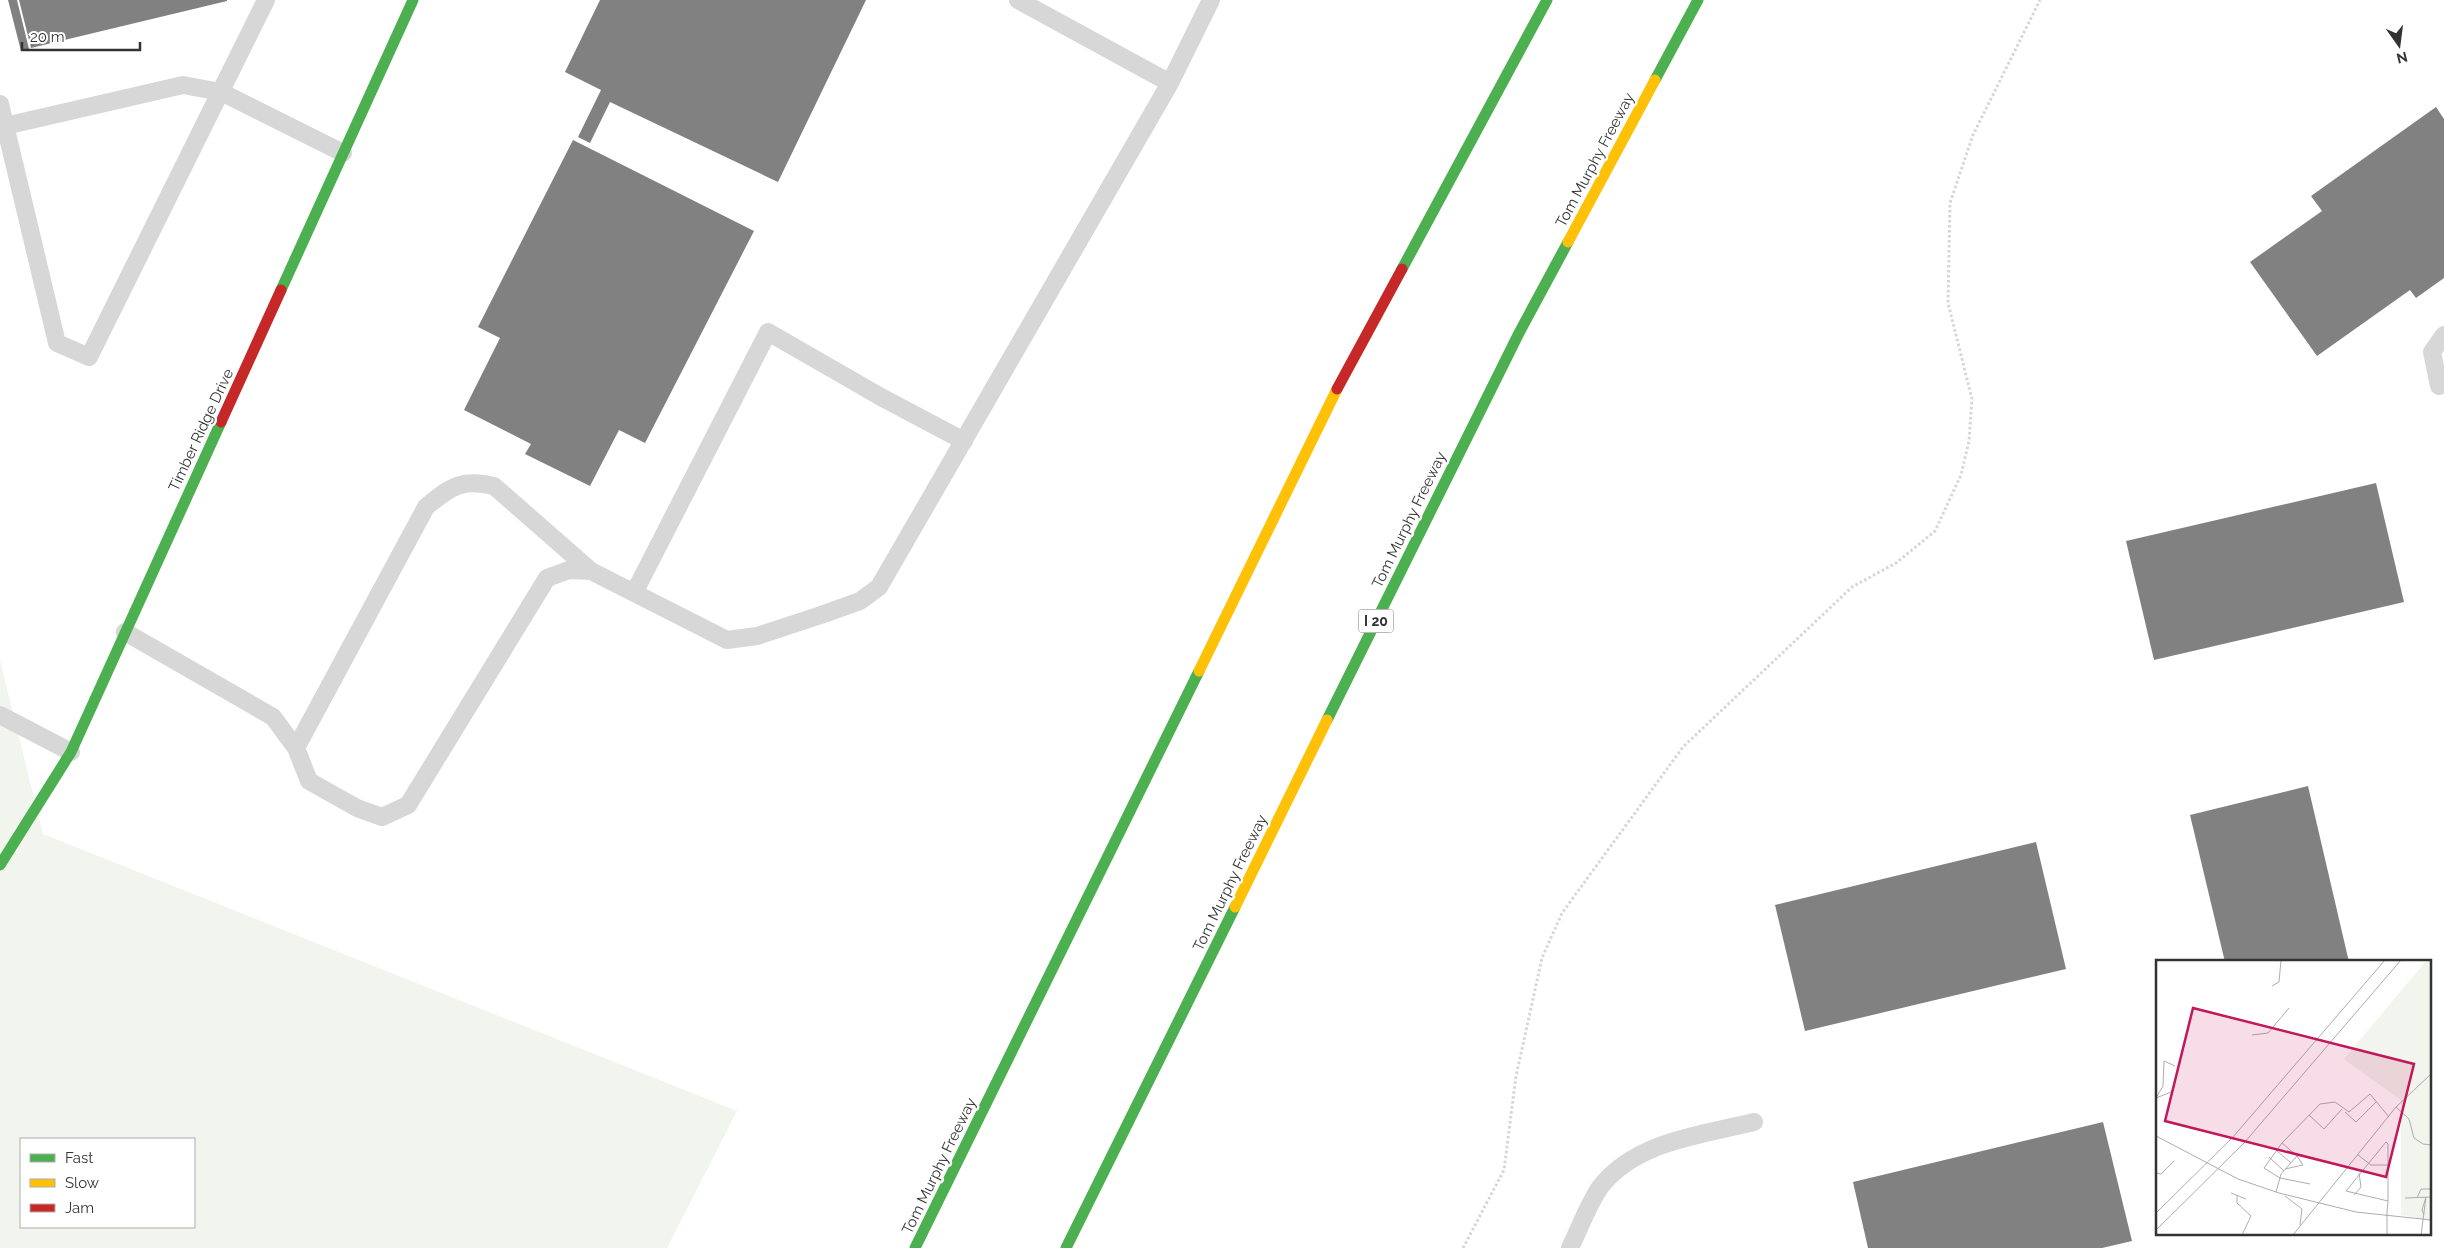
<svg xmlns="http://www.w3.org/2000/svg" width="2444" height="1248" viewBox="0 0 2444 1248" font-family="Raleway,sans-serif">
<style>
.green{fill:#f1f5ed;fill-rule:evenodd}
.building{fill:#818181}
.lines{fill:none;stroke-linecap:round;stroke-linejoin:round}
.path{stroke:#d6d6d6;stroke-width:3;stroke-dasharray:2.5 2.5;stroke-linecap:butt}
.lane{stroke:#d7d7d7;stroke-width:18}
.fast{stroke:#4caf50;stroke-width:11}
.slow{stroke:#ffc107;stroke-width:11}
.jam{stroke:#c62828;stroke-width:11}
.labels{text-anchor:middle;stroke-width:5;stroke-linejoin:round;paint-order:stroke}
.shield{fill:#fff;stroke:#707070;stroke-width:1}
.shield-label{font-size:14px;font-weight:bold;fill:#333}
.street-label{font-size:15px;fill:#333;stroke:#fff}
.inset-road{fill:none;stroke:#adadad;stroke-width:1}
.view{fill:#c2185b;fill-opacity:0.15;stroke:#c2185b;stroke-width:2.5}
.inset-edge{fill:none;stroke:#333;stroke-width:2.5}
</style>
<rect width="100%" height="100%" fill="#fff"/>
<!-- green -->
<path class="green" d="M0,661l43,173 694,277 -70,137h-667zM21,1139h173v88h-173z"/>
<!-- building -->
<path class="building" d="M8,0h9l12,49 -8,2z
M19,0h208v1l-196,47z
M600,0h266l-88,182 -168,-80 -20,41 -12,-6 23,-47 -36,-18z
M2436,107l8,12v159l-28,20 -6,-8 -93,66 -67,-94 72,-51 -11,-15z
M573,140l181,91 -109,212 -26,-13 -29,56 -65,-32 6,-10 -67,-34 36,-72 -22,-11z
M2376,483l28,119 -250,58 -28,-119z
M2308,786l41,176h-124l-35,-147z
M2036,842l30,127 -261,62 -30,-126z
M2103,1122l29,119 -30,7h-234l-15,-66z"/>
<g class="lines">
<!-- path -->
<path class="path" d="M1463,1248l41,-78 12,-94 26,-118 20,-45 121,-166 169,-160 44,-24 39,-32 26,-56 8,-34 3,-42 -24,-96 2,-100 23,-68 67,-135"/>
<!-- lane -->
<path class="lane" d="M1170,83l41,-83
M0,104l57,239 32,14 177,-357
M5,126l178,-41 38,7 122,61
M2439,386l-7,-34 12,-17
M634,593l134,-261 113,65 83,44
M125,632l148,85 23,31 13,33 48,27 25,9 26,-12 139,-227 22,-8 22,1 136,69 30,-4 64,-21 39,-14 19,-14 291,-504 -152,-83
M0,715l71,37
M296,748l130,-241c24,-20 36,-29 68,-21l97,85
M1570,1248c9,-18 19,-46 31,-62 36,-45 100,-51 153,-64"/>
<!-- fast -->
<path class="fast" d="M1655,80l43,-80
M1402,269l145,-269
M281,290l132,-290
M1327,720l192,-387 49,-91
M0,865l71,-113 150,-330
M915,1248l284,-577
M1066,1248l169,-341"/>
<!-- slow -->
<path class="slow" d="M1568,242l87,-162
M1199,671l138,-282
M1235,907l92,-187"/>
<!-- jam -->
<path class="jam" d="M1337,389l65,-120
M221,422l60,-132"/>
</g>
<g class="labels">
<!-- shield labels -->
<rect class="shield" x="1358.5" y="609.5" width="35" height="23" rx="4"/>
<g class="shield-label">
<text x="1376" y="626">I 20</text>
</g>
<!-- street labels -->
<g class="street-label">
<text transform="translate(1595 160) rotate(-62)" y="5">Tom Murphy Freeway</text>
<text transform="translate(201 430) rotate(-65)" y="5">Timber Ridge Drive</text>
<text transform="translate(1409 520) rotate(-64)" y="5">Tom Murphy Freeway</text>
<text transform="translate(1230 883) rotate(-64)" y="5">Tom Murphy Freeway</text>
<text transform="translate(939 1166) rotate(-64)" y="5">Tom Murphy Freeway</text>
</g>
</g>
<!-- overview -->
<g transform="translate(2156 960)">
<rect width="275" height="275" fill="#fff"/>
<path d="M275,0v261l-30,-6v-115l-57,-41 82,-98z" fill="#f1f5ed"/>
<path class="inset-road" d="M116,26l7,-4 2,-22M96,75l16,-2 21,-25M0,138l7,-12 1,-25 11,5M0,138l15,-6 3,-5M240,147l13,12 5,19 9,6 8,1M189,152l11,10 20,-20M153,155l15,14 18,-20M0,176l82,43 41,14 77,19 75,8M126,183l-18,25 16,10 30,6M120,190l15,13M202,195l13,10h17M113,197l15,14M129,209l18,-4 -6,-9M0,213l5,1 13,-13M120,232l5,-18 16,-18 -15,-13 38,-39 15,-2 14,10 21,-18 19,23M75,233l15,6M198,235l7,-8 -2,-14M81,236v7l14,13 -9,19M129,236l17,13 -2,16M249,238l26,-1M261,238l4,-9h10M0,253l77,-76 152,-177M268,255l-2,-5 4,-13M0,270l88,-87 157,-183M137,275l103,-128 35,-33M231,275v-24l1,-10v-57l-2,-2 -40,49 42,10M265,275l5,-38"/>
<path class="view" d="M37,48l221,56 -28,113 -221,-56z"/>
<rect width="275" height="275" class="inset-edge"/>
</g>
<!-- legend -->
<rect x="20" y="1138" width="175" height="90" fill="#ffffff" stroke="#adadad"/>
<rect x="30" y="1154" width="25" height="8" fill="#4caf50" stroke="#adadad"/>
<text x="65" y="1163" font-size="15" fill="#333333">Fast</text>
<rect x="30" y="1179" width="25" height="8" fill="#ffc107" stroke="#adadad"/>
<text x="65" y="1188" font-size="15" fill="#333333">Slow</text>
<rect x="30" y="1204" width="25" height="8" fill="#c62828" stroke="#adadad"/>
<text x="65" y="1213" font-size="15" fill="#333333">Jam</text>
<!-- north arrow -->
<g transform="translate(2399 45) rotate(166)" stroke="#ffffff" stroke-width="4" paint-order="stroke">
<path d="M0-4L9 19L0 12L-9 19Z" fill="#333333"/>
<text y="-8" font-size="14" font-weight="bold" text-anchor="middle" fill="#333333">N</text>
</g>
<!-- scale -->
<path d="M22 42v8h118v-8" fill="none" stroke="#333333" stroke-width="2.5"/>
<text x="30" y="42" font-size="15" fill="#333333" stroke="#ffffff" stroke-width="4" paint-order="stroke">20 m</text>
</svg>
